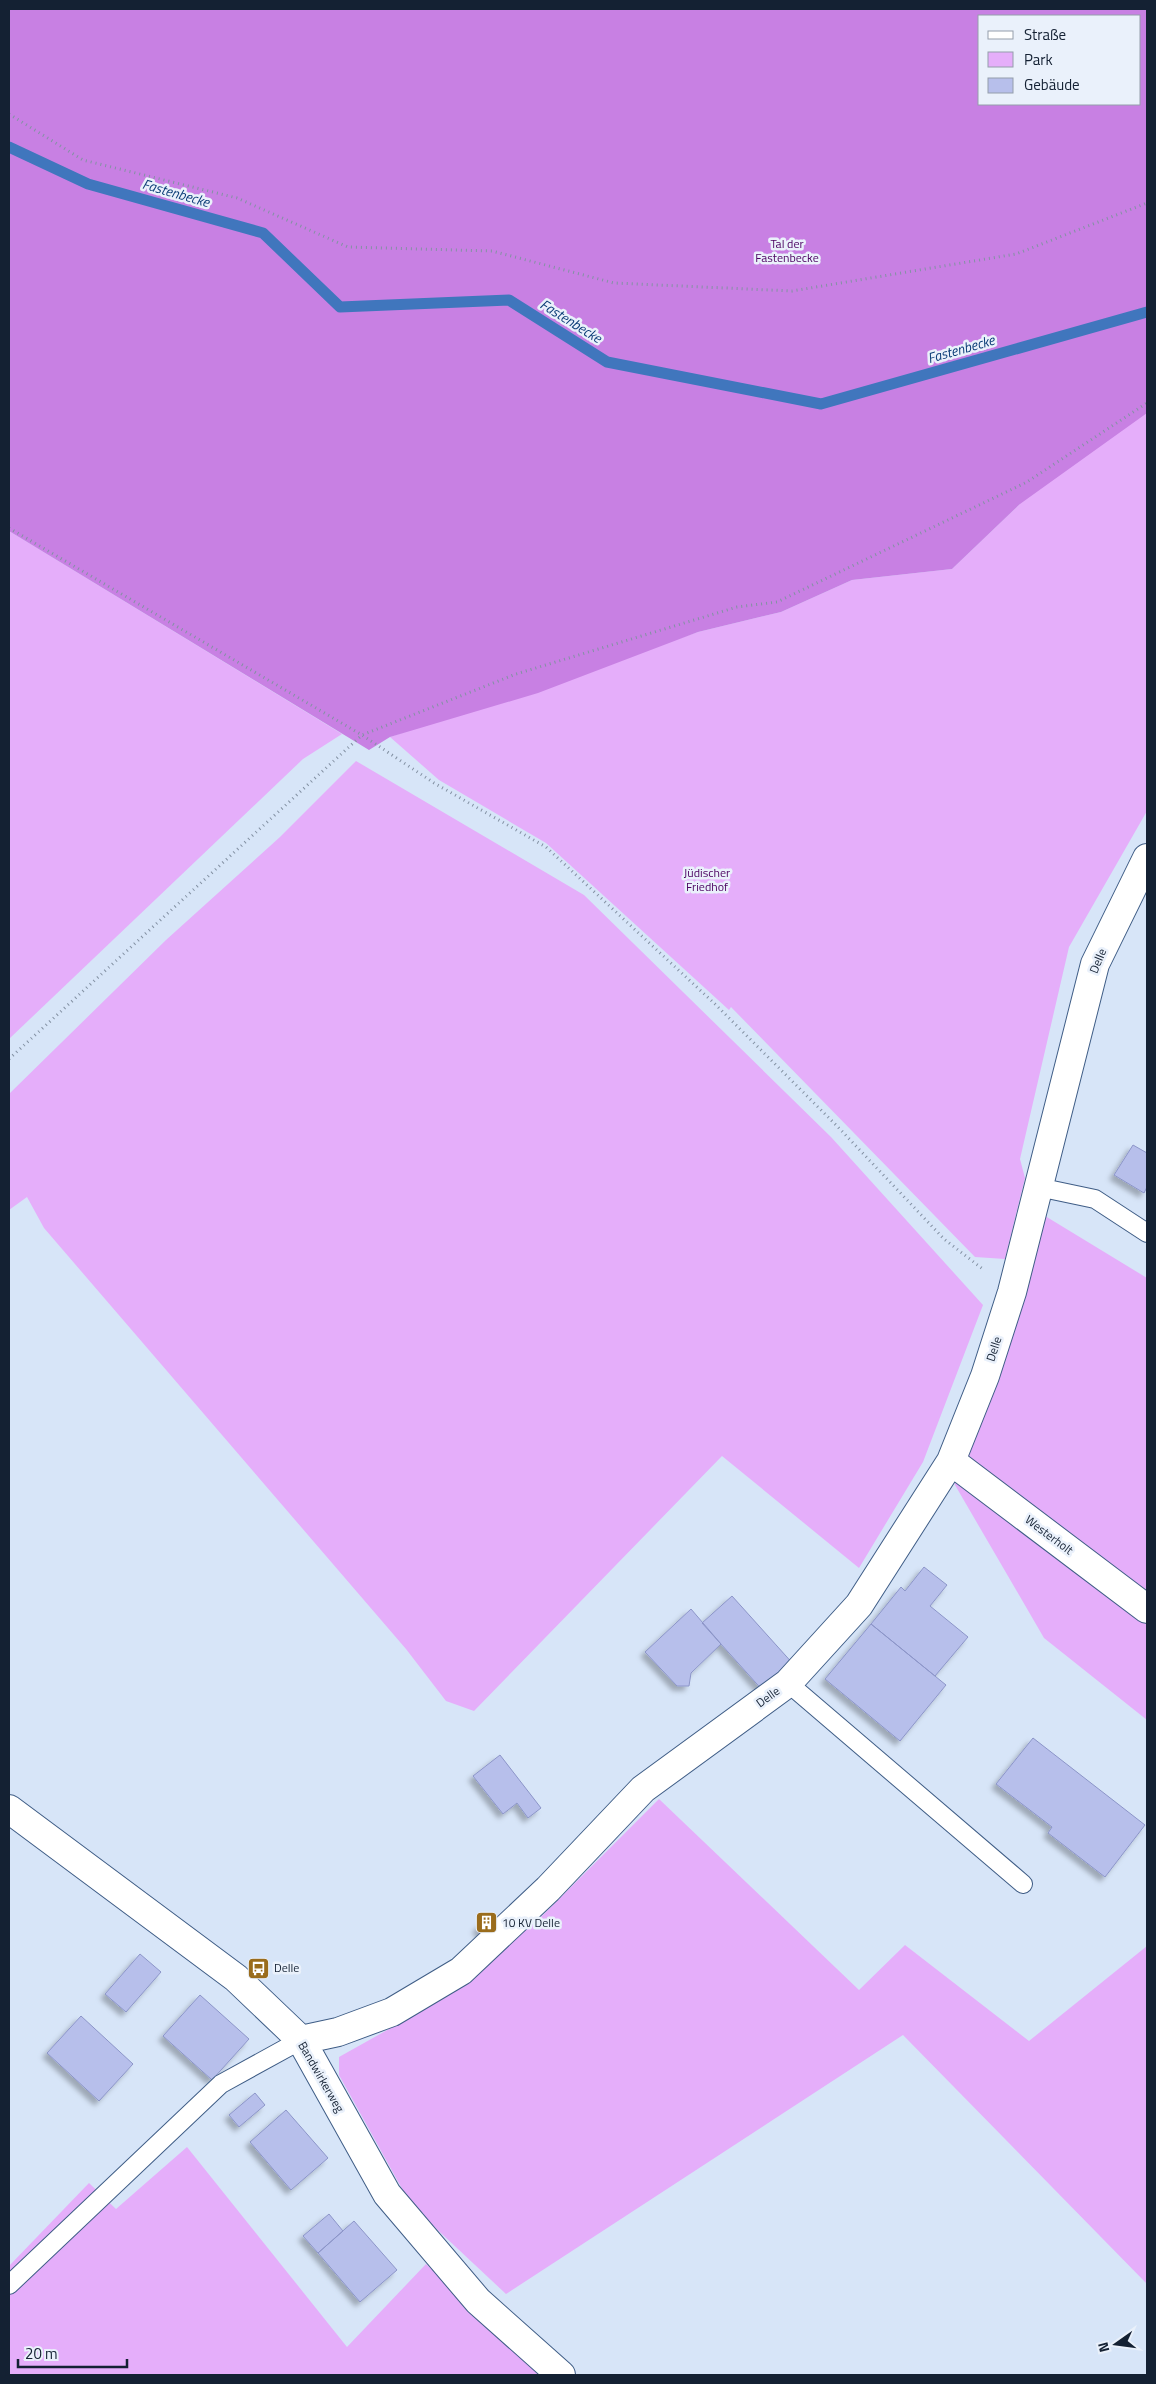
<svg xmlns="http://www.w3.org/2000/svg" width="1156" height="2384" viewBox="0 0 1156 2384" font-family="'Titillium Web',sans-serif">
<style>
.green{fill:#e5aefa;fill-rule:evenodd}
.forest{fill:#c880e3;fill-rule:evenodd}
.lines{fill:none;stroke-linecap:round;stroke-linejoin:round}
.stream{stroke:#4076bd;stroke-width:11}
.building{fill:#b7bfeb;stroke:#8c95c8;filter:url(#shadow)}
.lane-casing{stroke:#3f5d86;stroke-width:20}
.street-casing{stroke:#3f5d86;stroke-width:30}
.path{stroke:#8391a3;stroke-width:3;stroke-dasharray:1 4;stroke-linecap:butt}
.lane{stroke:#fff;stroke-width:18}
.street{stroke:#fff;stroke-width:28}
.labels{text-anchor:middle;stroke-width:5;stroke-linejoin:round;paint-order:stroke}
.park-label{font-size:12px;fill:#4b0060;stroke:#eaf1fb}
.street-label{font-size:12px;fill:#142133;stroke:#eaf1fb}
.poi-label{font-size:12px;fill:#142133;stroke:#eaf1fb;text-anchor:start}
.water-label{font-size:14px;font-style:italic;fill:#0c3d77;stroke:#eaf1fb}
</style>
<defs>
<filter id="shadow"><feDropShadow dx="-4.5" dy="4.5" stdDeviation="2.5" flood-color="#0004"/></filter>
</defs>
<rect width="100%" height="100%" fill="#d7e5f8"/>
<!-- green -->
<path class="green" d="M54,9h1093v802l-78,136 -49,212 5,19 -20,81 -30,-2 -244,-250 -2,3 -183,-167 -107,-63 -49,-43 308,-105 83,-20 71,-32 100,-11 68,-65zM980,16h160v88h-160z
M9,531l333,203 -39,25 -294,280z
M356,761l228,134 247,242 152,168 -60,157 -64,106 -137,-112 -248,255 -28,-10 -40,-52 -362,-421 -17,-31 -18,13v-116l157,-154 114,-103z
M1032,1208l115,70v442l-103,-82 -89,-153 -4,-20z
M659,1799l200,191 46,-45 124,96 118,-95v338l-244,-249 -397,259 -95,-89 -72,-130v-18l109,-61 95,-81z
M187,2147l160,200 79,-83 119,111h-536v-109l80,-83 27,26z"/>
<!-- forest -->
<path class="forest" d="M9,9h1138v404l-127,91 -68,65 -100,11 -71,32 -83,20 -160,61 -148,44 -21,13 -360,-219zM980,16h160v88h-160z"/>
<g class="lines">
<!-- stream -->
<path class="stream" d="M9,147l79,37 175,49 77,74 169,-7 98,62 214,42 326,-92"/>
</g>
<!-- building -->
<path class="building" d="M1133,1145l14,8v34l-3,6 -30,-18z
M924,1567l23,18 -17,21 38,31 -33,39 -64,-52 30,-37 4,4z
M732,1596l63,70 -30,27 -63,-70z
M691,1609l30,35 -30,29 -2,13h-12l-32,-34z
M871,1624l75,61 -46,56 -75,-62z
M1033,1738l112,87 -40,52 -57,-44 4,-6 -56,-43z
M500,1755l41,53 -13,10 -11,-15 -14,11 -30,-38z
M487,1919l6,9 -10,8 -6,-8z
M140,1954l21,18 -35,40 -21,-18z
M200,1995l49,44 -37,41 -49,-44z
M81,2016l52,48 -34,37 -52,-48z
M255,2093l10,12 -26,22 -10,-12z
M286,2110l42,48 -37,32 -41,-48z
M329,2214l14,17 -25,22 -15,-17z
M354,2221l43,49 -37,32 -42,-49z"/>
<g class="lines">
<defs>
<path id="lane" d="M1038,1187l57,12 52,34
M788,1683l235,201
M9,2285l212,-201 80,-44"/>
<path id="street" d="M951,1461l196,148
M9,1809l227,169 65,62 86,154 91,107 83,74
M301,2040l37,-8 54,-20 69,-41 87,-82 95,-100 145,-106 71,-78 92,-144 34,-85 27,-84 83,-328 52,-106"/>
</defs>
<!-- lane casing -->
<use href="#lane" class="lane-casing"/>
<!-- street casing -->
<use href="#street" class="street-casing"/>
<!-- path -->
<path class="path" d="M9,114l74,46 154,38 111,49 144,4 122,32 178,8 224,-37 131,-51
M9,528l353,207 72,48 112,64 169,157 122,122 107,113 40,31
M9,1059l353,-324 154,-61 221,-67 40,-5 250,-120 120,-79"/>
<!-- lane -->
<use href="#lane" class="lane"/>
<!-- street -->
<use href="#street" class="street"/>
</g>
<!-- icons -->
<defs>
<symbol id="building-square" viewBox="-11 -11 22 22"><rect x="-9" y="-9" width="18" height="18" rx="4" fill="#9a6c1c" stroke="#eaf1fb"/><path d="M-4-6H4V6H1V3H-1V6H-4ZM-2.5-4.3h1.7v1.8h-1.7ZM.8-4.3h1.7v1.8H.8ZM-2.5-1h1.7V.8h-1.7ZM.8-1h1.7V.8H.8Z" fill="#fff"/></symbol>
<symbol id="bus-square" viewBox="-11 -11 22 22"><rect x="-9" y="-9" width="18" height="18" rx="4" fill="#9a6c1c" stroke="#eaf1fb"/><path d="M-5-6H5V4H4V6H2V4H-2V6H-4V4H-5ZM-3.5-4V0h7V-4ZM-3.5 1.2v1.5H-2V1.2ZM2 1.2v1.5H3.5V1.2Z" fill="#fff"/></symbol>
</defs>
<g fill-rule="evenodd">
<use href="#building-square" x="474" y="1910" width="25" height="25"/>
<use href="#bus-square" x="246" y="1956" width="25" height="25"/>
</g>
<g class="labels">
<!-- park labels -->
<g class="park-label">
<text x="787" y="248">Tal der<tspan x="787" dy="14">Fastenbecke</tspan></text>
<text x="707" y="877">Jüdischer<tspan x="707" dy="14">Friedhof</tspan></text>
</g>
<!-- street labels -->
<g class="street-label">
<text transform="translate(1098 961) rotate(-68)" y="4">Delle</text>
<text transform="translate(994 1349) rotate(-72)" y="4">Delle</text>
<text transform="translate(1049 1535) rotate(37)" y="4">Westerholt</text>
<text transform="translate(768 1697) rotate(-36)" y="4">Delle</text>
<text transform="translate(321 2077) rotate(60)" y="4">Bandwirkerweg</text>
</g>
<!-- poi labels -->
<g class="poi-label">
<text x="502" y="1927">10 KV Delle</text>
<text x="274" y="1972">Delle</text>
</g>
<!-- water labels -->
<g class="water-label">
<text transform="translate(176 193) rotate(16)" y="5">Fastenbecke</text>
<text transform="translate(571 321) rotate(32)" y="5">Fastenbecke</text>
<text transform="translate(961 349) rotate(-16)" y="5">Fastenbecke</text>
</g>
</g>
<!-- border -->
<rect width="1156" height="2384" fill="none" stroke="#142133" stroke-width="20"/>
<!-- legend -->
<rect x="978" y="15" width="162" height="90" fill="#eaf1fb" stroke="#949eab"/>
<rect x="988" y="31" width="25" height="8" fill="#ffffff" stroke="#949eab"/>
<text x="1024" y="40" font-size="15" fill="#142133">Straße</text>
<rect x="988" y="52" width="25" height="15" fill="#e5aefa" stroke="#949eab"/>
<text x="1024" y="65" font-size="15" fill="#142133">Park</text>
<rect x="988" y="78" width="25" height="15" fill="#b7bfeb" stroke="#949eab"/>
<text x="1024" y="90" font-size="15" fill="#142133">Gebäude</text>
<!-- north arrow -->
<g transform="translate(1116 2344) rotate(256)" stroke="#eaf1fb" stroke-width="4" paint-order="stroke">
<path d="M0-4L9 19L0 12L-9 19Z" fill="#142133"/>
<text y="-8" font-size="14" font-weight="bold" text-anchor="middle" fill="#142133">N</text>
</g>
<!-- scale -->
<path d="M18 2359v8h109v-8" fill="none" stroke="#142133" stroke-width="2.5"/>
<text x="25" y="2359" font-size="15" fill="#142133" stroke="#eaf1fb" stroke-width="4" paint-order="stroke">20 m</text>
</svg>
